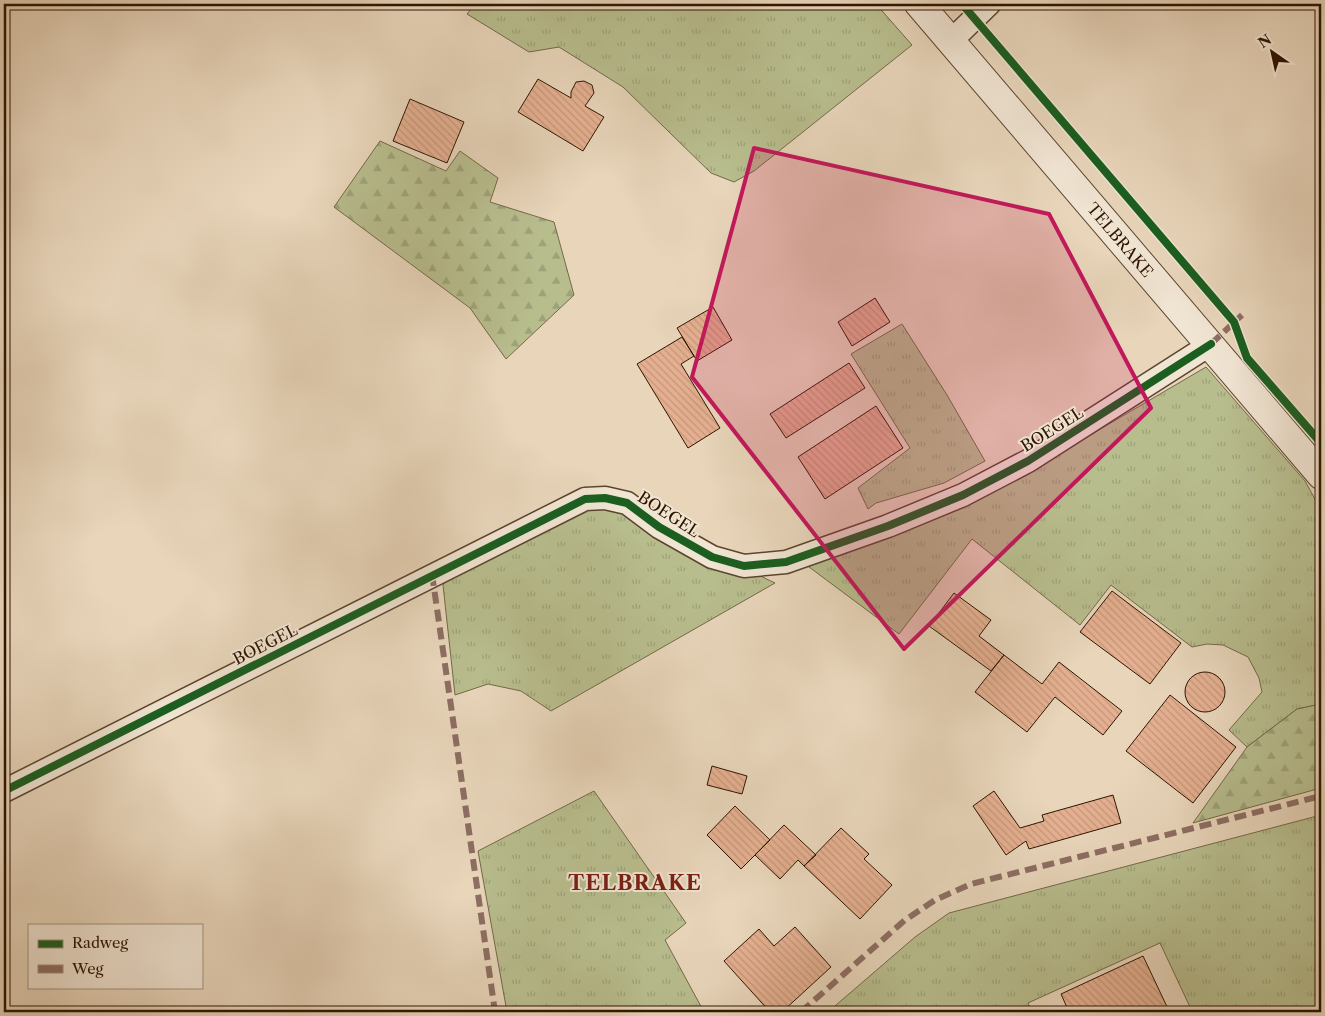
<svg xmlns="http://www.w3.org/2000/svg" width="1325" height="1016" viewBox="0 0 1325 1016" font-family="'Libre Caslon Text',serif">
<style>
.grass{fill:url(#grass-tufts);stroke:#736947}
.forest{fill:url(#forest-firs);stroke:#736947}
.building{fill:url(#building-back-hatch);stroke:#2e1500}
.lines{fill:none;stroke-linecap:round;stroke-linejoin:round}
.minor-casing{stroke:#5c452e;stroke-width:25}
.tertiary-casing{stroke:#5c452e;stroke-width:30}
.minor{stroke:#f0e4d2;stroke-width:22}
.tertiary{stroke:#f0e4d2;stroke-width:28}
.quiet{stroke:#8d6e63;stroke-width:6;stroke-dasharray:12 6;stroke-linecap:butt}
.cycleway-casing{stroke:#f0e4d2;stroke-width:11}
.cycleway{stroke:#1b5e20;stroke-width:8}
.marked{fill:#c2185b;fill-opacity:0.2;stroke:#c2185b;stroke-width:4;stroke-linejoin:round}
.labels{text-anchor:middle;stroke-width:4;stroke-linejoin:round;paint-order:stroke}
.street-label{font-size:16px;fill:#2e1500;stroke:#f0e4d2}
.district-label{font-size:21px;font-weight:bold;letter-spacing:1px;fill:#7a1f14;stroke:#f0e4d2}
</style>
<defs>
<pattern id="grass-tufts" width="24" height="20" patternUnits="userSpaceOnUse" patternTransform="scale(1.25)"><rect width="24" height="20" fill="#b8bd8e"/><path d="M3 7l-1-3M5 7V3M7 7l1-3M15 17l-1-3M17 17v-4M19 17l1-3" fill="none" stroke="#9ea279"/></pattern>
<pattern id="forest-firs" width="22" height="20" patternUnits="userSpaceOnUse" patternTransform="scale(1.25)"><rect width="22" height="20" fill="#b8bd8e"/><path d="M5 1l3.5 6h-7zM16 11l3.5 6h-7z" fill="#9ea279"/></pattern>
<pattern id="building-back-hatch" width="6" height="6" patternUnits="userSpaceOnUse" patternTransform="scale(1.25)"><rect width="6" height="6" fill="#e5b091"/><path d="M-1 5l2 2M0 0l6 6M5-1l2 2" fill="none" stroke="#c5967b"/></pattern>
</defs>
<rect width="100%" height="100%" fill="#e8d5ba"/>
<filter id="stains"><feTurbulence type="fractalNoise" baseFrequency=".004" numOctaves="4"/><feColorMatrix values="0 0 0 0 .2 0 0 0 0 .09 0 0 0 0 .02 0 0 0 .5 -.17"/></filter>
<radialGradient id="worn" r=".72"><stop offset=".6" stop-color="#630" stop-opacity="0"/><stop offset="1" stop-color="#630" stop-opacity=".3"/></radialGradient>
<!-- grass -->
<path class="grass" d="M475,4h401l36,41 -158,126 -20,11 -23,-9 -88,-86 -64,-40 -30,5 -62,-38z
M902,324l45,71 38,66 -41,22 -68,20 -8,6 -10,-21 52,-40 -59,-94z
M1206,367l99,114 16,29v194l-24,5 -50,38 -18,-17 33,-38 -3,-14 -11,-21 -25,-12 -16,-1 -15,3 -81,-62 -31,40 -108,-86 -73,95 -94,-70 183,-69z
M604,507l20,4 151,72 -224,128 -30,-20 -33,-7 -33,11 -12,-110 5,-8 140,-69z
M594,791l92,132 -21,17 39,72h-197l-29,-161z
M1321,815v197h-142l11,-5 -30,-64 -132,60 4,9h-204l87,-75 34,-24z"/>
<!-- forest -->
<path class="forest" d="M380,141l66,30 14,-20 38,27 -8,24 64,20 20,73 -68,64 -36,-51 -136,-101z
M1321,704v84l-128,35 54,-76 50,-38z"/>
<!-- building -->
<path class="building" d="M538,79l33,19v-6l5,-10 8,-1 8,4 2,8 -9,13 19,11 -21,34 -65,-39z
M410,99l54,23 -17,41 -54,-22z
M875,298l15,24 -38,24 -14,-24z
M713,307l19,33 -35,21 -20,-33z
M682,337l12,19 -13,8 39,64 -32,20 -51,-84z
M849,363l16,25 -79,50 -16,-24z
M876,406l27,42 -78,51 -27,-42z
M1112,591l69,52 -31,41 -70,-52z
M954,593l37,27 -12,16 25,19 -13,16 -62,-45z
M1004,655l38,29 17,-22 63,49 -19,24 -48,-38 -28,35 -52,-40z
M1185 692a20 20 0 1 1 40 0a20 20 0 1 1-40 0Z
M1170,695l66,52 -43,56 -67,-52z
M712,766l35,10 -5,18 -35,-9z
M994,791l26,37 24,-7 -2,-6 71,-20 8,28 -92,26 -3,-8 -20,14 -33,-49z
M735,806l35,34 -29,29 -34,-34z
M784,825l32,30 -12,11 -6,-6 -18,19 -25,-24z
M841,828l28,26 -5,5 28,26 -32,34 -56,-53z
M795,927l36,40 -49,45h-12l-46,-51 35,-32 15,17z
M1143,956l26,55 -100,1 -8,-18z"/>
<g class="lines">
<defs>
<path id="minor" d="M951,41l38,-37
M4,791l581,-292 20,-1 22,5 32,24 53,30 32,9 42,-4 102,-36 75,-31 65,-34 183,-117"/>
<g id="tertiary">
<path id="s1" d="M919,4l402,471"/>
</g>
</defs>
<!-- minor casing -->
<use href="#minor" class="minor-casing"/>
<!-- tertiary casing -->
<use href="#tertiary" class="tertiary-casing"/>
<!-- minor -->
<use href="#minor" class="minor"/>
<!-- tertiary -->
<use href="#tertiary" class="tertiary"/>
<!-- quiet -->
<path class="quiet" d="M1211,344l31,-29
M432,574l63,438
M801,1012l104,-92 30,-20 36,-16 350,-88"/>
<defs>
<path id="cycleway" d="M962,4l272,318 13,36 74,85
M4,791l581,-292 20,-1 22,5 32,24 53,30 32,9 42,-4 102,-36 75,-31 65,-34 183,-117"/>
</defs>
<!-- cycleway casing -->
<use href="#cycleway" class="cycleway-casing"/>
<!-- cycleway -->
<use href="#cycleway" class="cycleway"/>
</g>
<!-- marked area -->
<path class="marked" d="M754,148l295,66 102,194 -247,241 -212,-272z"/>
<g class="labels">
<!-- street labels -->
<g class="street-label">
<text dy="6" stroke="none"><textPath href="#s1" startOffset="310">TELBRAKE</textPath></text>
<text transform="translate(1052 429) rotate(-32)" y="6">BOEGEL</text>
<text transform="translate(669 514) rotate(33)" y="6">BOEGEL</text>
<text transform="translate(265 644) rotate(-27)" y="6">BOEGEL</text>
</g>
<!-- district labels -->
<g class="district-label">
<text x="635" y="890">TELBRAKE</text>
</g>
</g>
<!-- margin -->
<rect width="1325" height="1016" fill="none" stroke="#e8d5ba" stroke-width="20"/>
<rect x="5" y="5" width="1315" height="1006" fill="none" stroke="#2e1500" stroke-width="2.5"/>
<rect x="10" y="10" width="1305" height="996" fill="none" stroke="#2e1500"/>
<!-- legend -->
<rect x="28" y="924" width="175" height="65" fill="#f0e4d2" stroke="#a2917e"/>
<rect x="38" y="940" width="25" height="8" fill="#1b5e20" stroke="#a2917e"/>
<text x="72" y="948" font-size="15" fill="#2e1500">Radweg</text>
<rect x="38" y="965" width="25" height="8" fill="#8d6e63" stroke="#a2917e"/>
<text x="72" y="974" font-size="15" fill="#2e1500">Weg</text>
<!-- north arrow -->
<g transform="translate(1272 52) rotate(326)" stroke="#f0e4d2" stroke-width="4" paint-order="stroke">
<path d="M0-4L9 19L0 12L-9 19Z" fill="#2e1500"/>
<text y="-8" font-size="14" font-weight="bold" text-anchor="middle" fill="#2e1500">N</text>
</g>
<rect width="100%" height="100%" filter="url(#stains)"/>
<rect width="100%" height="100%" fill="url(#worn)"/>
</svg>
